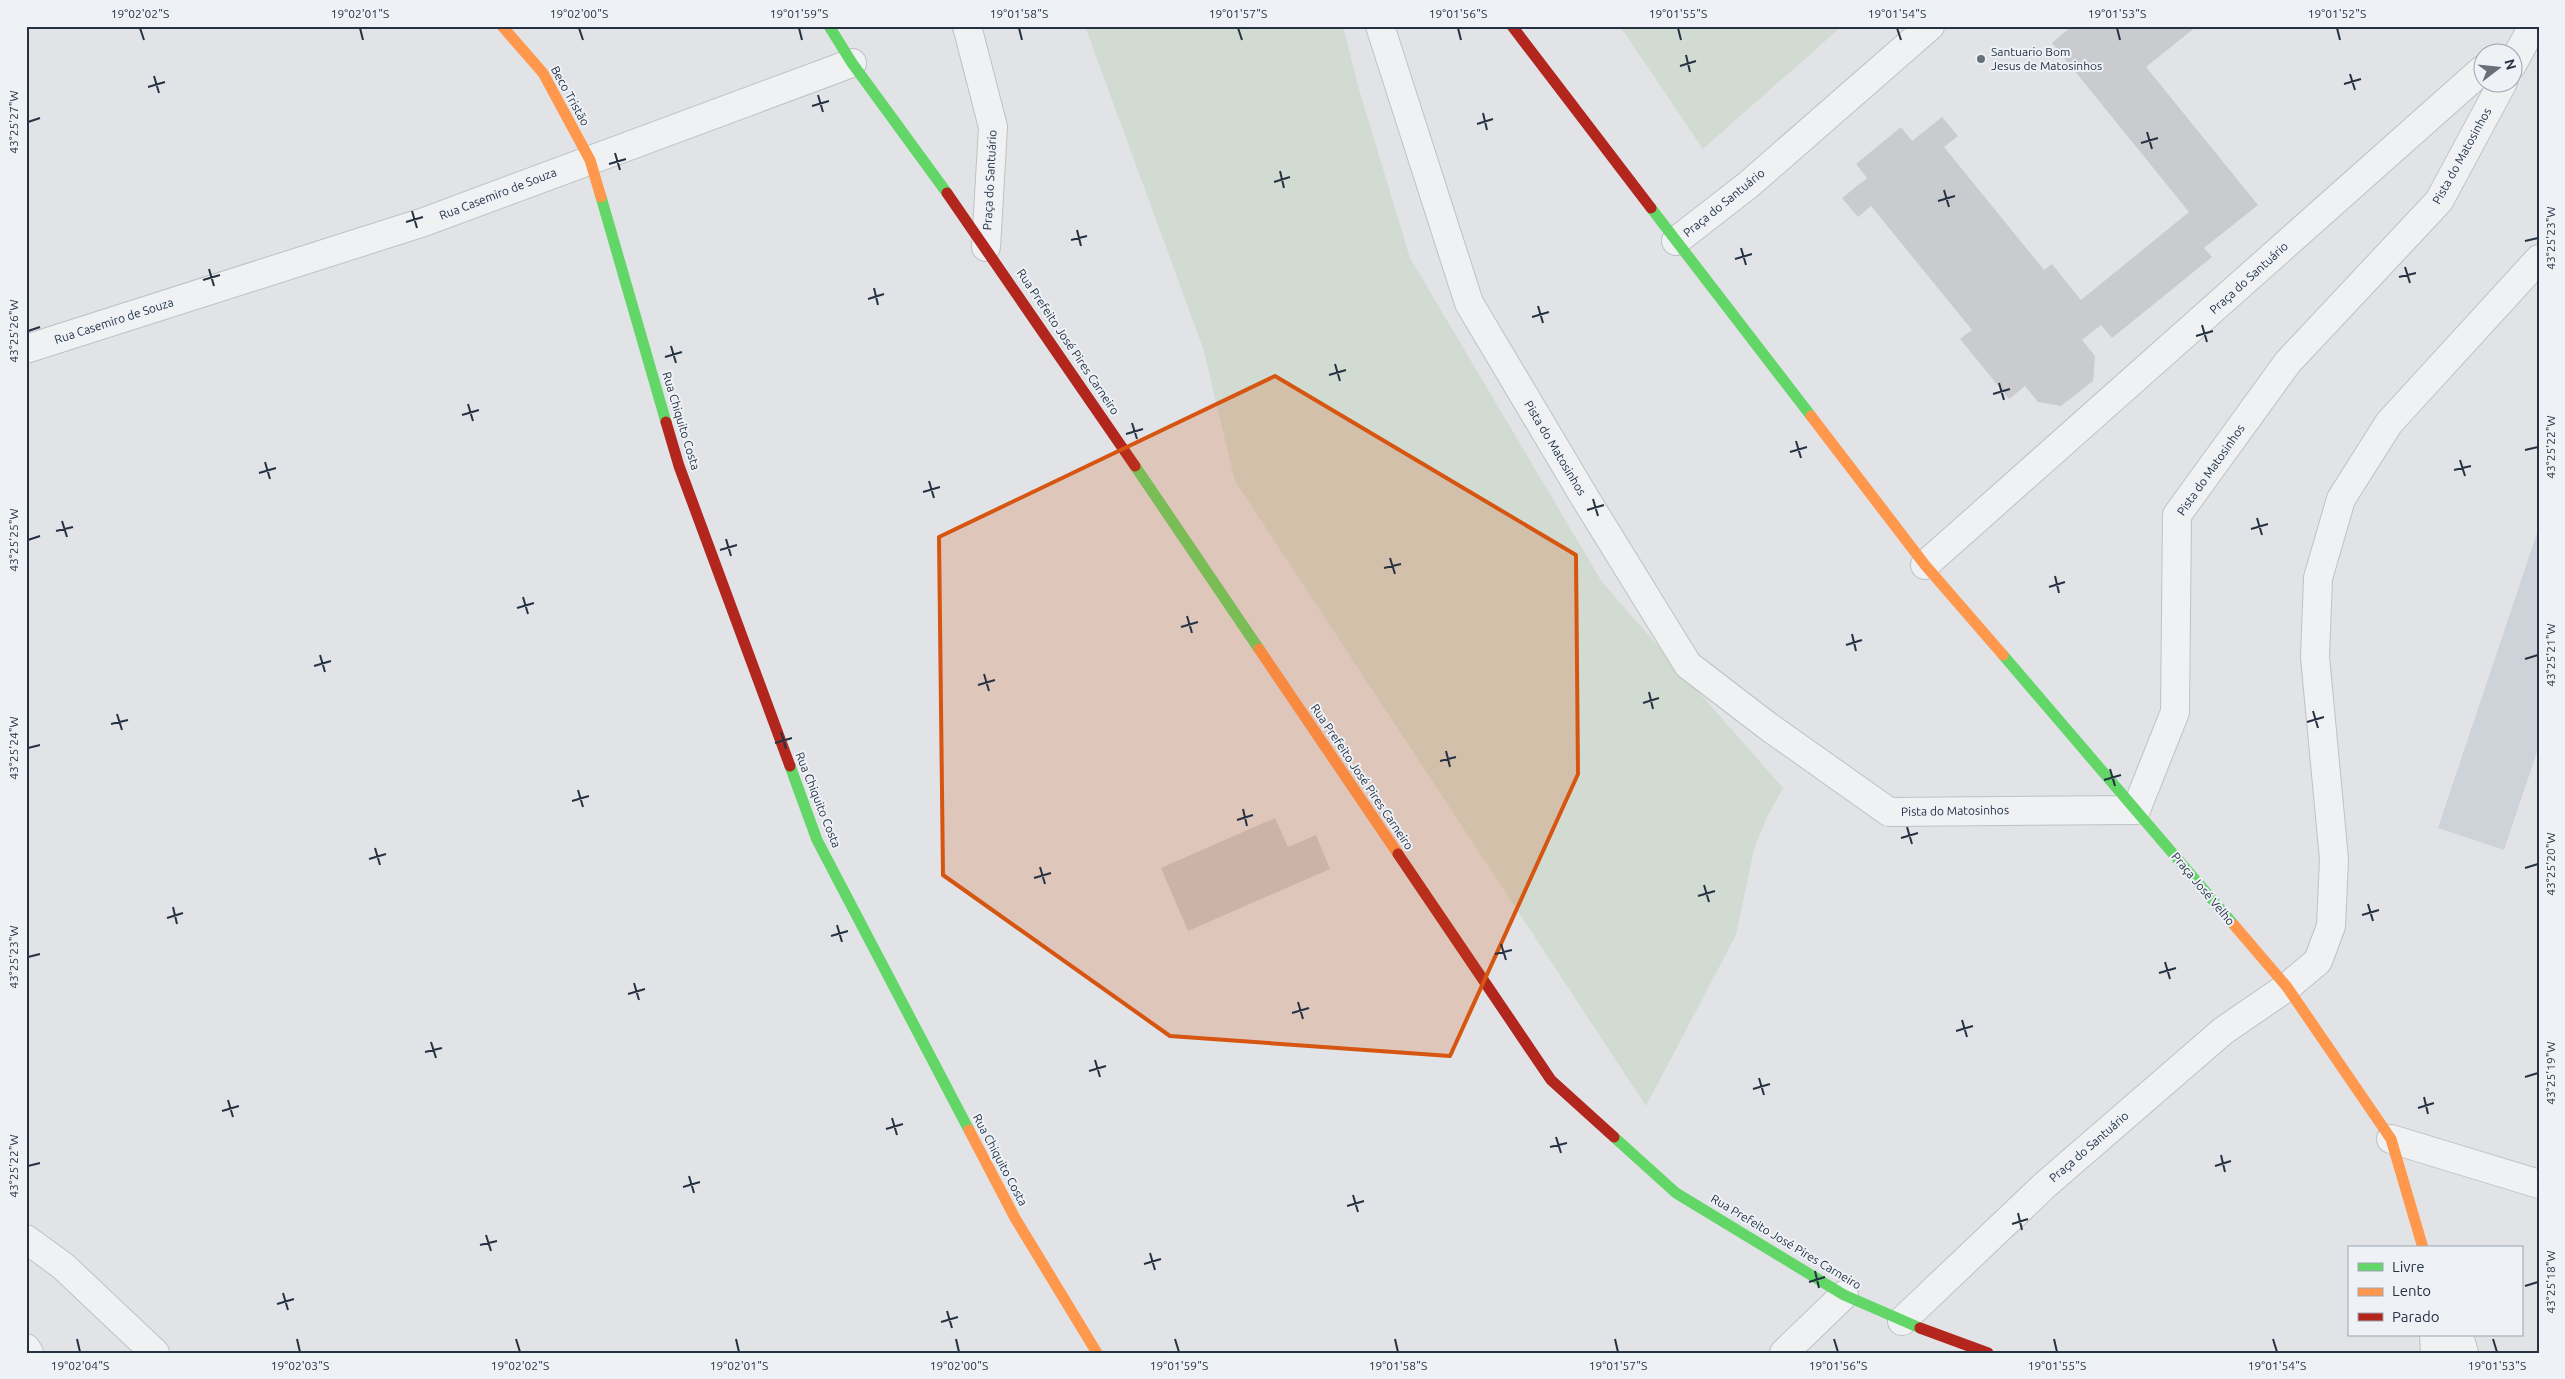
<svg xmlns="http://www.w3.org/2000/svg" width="2565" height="1379" viewBox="0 0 2565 1379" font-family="Ubuntu,sans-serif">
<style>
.built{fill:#ced3da}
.green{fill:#d2dbd1}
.building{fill:#c9cbcf}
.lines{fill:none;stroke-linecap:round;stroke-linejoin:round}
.street-casing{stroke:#bfc1c4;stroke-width:30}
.street{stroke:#f0f1f3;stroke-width:28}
.fast{stroke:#63d668;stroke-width:11}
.slow{stroke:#ff974d;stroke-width:11}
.jam{stroke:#b3261e;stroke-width:11}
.marked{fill:#d55511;fill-opacity:0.2;stroke:#d55511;stroke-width:4;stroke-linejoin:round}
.ticks{fill:none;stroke:#263142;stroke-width:2}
.poi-dot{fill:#676f7b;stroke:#eef2f7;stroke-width:2}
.labels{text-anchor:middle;stroke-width:4;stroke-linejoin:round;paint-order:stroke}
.poi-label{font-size:12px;fill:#263142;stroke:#eef2f7;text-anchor:start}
.street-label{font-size:12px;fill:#263142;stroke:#eef2f7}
.neatline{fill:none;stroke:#263142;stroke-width:2}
.ticks-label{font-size:12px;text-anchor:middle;fill:#263142}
</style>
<rect width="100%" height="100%" fill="#e1e3e6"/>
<!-- built -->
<path class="built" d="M2539,527v219l-35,104 -66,-22z"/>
<!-- green -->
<path class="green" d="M1085,26h258l15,60 52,172 192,324 181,206 -15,27 -14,34 -18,86 -90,171 -411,-625 -32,-133z
M1620,26h222l-139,123z"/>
<!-- building -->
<path class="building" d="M2072,26h125l-51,41 112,138 -54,43 8,9 -100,81 -11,-13 -19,15 13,16 -2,25 -32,25 -23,-4 -13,-16 -16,13 -49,-60 12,-9 -101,-124 -13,11 -16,-19 25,-20 -11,-14 45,-37 11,14 30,-24 16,19 -14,11 100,123 8,-6 29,36 108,-88 -137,-169z
M1275,818l13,29 28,-12 14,34 -142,62 -27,-63z"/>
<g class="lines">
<defs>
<path id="street" d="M967,26l26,101 -7,120
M1380,26l89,277 116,195 103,167 81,62 120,85 247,-2 39,-98 2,-197 111,-153 151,-161 64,-119
M2512,65l21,-39
M1676,241l72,-56 182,-159
M26,349l398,-127 428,-159
M1925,565l557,-495
M2391,1139l148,45
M26,1239l37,27 92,87
M1902,1321l143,-136 178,-154 64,-44 31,-26 13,-35 3,-67 -19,-202 3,-79 23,-79 48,-76 150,-164
M2434,1335l1,18
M2459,1335l5,18
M26,1348l3,5
M1784,1353l60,-58"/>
</defs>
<!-- street casing -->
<use href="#street" class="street-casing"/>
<!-- street -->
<use href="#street" class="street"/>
<!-- fast -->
<path class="fast" d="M829,26l23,37 95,130
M601,197l65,225
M1651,208l160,208
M1135,466l124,183
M2003,655l231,270
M790,766l27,74 152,290
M1614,1137l62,56 168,102 76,33"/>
<!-- slow -->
<path class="slow" d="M502,26l41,47 47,87 11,37
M1811,416l114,149 78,90
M1259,649l139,205
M2234,925l53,62 104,152 32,109
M969,1130l46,88 82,135"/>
<!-- jam -->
<path class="jam" d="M1512,26l139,182
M947,193l188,273
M666,422l13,44 111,300
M1398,854l153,226 63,57
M1920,1328l68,25"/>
</g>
<!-- marked area -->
<path class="marked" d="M1275,376l301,179 2,219 -128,282 -280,-20 -227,-161 -4,-338z"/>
<!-- ticks -->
<path class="ticks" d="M140,28l4,12M360,28l3,12M579,28l4,12M799,28l3,12M1019,28l3,12M1238,28l4,12M1458,28l3,12M1678,28l3,12M1897,28l4,12M2117,28l3,12M2337,28l3,12M1686,55l4,17M1680,66l16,-5M2350,74l5,16M154,76l5,17M2344,84l17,-5M148,87l17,-5M818,95l5,17M812,106l17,-5M1483,113l4,17M28,122l12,-4M1477,124l16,-5M2147,132l5,17M2141,143l17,-5M615,153l5,17M609,164l17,-5M1280,171l4,17M1274,182l16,-5M1944,190l5,17M1938,201l17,-5M412,211l5,17M406,222l17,-5M1077,230l4,16M1071,240l16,-4M2525,241l13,-3M1741,248l5,17M1735,259l17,-5M2405,267l5,16M209,269l5,17M2399,277l17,-4M203,280l17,-5M874,288l4,17M868,299l16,-5M1538,306l5,17M1532,317l17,-5M2202,325l5,17M28,331l12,-4M2196,336l17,-5M671,346l5,17M665,357l17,-5M1335,364l5,17M1329,375l17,-5M1999,383l5,17M1993,394l17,-5M468,404l5,17M462,415l17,-5M1132,423l5,16M1126,434l17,-5M1796,441l5,17M2525,450l13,-3M1790,452l17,-5M2460,460l5,16M265,462l5,17M2454,470l17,-4M259,473l17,-5M929,481l5,17M923,492l17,-5M1593,499l5,17M1587,510l17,-5M2257,518l5,17M62,521l5,16M2251,529l17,-5M56,531l17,-4M726,539l5,17M28,540l12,-4M720,550l17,-5M1390,558l5,16M1384,568l17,-4M2055,576l4,17M2049,587l16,-5M523,597l5,17M517,608l17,-5M1187,616l5,17M1181,627l17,-5M1852,634l4,17M1846,645l16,-5M320,655l5,17M2525,659l13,-4M314,666l17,-5M984,674l5,17M978,685l17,-5M1649,692l4,17M1643,703l16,-5M2313,711l5,17M117,714l5,16M2307,722l17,-5M111,724l17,-4M781,732l5,17M775,743l17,-5M28,748l12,-3M1446,751l4,16M1440,761l16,-4M2110,769l5,17M2104,780l17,-5M578,790l5,17M572,801l17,-5M1243,809l4,17M1237,820l16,-5M1907,827l5,17M1901,838l17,-5M375,848l5,17M369,859l17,-5M1040,867l5,17M2525,868l13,-4M1034,878l17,-5M1704,885l5,17M1698,896l17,-5M2368,904l5,17M173,907l4,17M2362,915l17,-5M167,918l16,-5M837,925l5,17M831,936l17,-5M1501,944l5,16M1495,954l17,-4M28,957l12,-3M2165,962l5,17M2159,973l17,-5M634,983l5,17M628,994l17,-5M1298,1002l5,17M1292,1013l17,-5M1962,1020l5,17M1956,1031l17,-5M431,1042l5,16M425,1052l17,-4M1095,1060l5,17M1089,1071l17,-5M2525,1077l13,-4M1759,1078l5,17M1753,1089l17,-5M2424,1097l4,17M228,1100l5,17M2418,1108l16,-5M222,1111l17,-5M892,1118l5,17M886,1129l17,-5M1556,1137l5,16M1550,1147l17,-4M2221,1155l4,17M28,1166l12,-3M2215,1166l16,-5M689,1176l5,17M683,1187l17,-5M1353,1195l5,17M1347,1206l17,-5M2018,1213l4,17M2012,1224l16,-5M486,1235l5,16M480,1245l17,-4M1150,1253l5,17M1144,1264l17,-5M1815,1271l4,17M1809,1282l16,-5M2525,1286l13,-4M283,1293l5,17M277,1304l17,-5M947,1311l5,17M941,1322l17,-5M77,1339l3,13M297,1339l3,13M516,1339l4,13M736,1339l3,13M956,1339l3,13M1175,1339l4,13M1395,1339l3,13M1615,1339l3,13M1834,1339l4,13M2054,1339l3,13M2273,1339l4,13M2493,1339l4,13"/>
<!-- markers -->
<circle class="poi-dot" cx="1981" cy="59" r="5"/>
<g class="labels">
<!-- poi labels -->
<g class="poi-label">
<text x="1991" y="56">Santuario Bom<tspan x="1991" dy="14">Jesus de Matosinhos</tspan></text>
</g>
<!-- street labels -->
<g class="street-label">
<text transform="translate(570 96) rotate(61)" y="4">Beco Tristão</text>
<text transform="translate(2462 156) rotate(-61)" y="4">Pista do Matosinhos</text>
<text transform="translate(990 180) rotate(-87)" y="4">Praça do Santuário</text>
<text transform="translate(498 194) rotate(-21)" y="4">Rua Casemiro de Souza</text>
<text transform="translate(1724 203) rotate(-39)" y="4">Praça do Santuário</text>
<text transform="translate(2249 278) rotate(-42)" y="4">Praça do Santuário</text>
<text transform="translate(114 321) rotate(-18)" y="4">Rua Casemiro de Souza</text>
<text transform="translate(1068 342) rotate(56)" y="4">Rua Prefeito José Pires Carneiro</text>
<text transform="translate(681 421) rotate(73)" y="4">Rua Chiquito Costa</text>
<text transform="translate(1555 448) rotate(59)" y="4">Pista do Matosinhos</text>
<text transform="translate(2211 470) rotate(-55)" y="4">Pista do Matosinhos</text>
<text transform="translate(1362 777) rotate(56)" y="4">Rua Prefeito José Pires Carneiro</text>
<text transform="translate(818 800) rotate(68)" y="4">Rua Chiquito Costa</text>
<text transform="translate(1955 811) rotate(-1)" y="4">Pista do Matosinhos</text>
<text transform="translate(2203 889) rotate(50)" y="4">Praça José Velho</text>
<text transform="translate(2089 1147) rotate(-41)" y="4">Praça do Santuário</text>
<text transform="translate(1000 1160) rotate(62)" y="4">Rua Chiquito Costa</text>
<text transform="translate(1786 1242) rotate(31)" y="4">Rua Prefeito José Pires Carneiro</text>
</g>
</g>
<!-- border -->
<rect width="2565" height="1379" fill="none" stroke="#eef2f7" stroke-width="55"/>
<!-- legend -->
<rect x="2348" y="1246" width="175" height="90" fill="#eef2f7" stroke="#9ea5af"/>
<rect x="2358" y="1263" width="25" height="8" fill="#63d668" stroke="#9ea5af"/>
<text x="2392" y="1272" font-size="15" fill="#263142">Livre</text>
<rect x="2358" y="1288" width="25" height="8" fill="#ff974d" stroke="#9ea5af"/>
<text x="2392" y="1296" font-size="15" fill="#263142">Lento</text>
<rect x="2358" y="1313" width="25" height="8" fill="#b3261e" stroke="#9ea5af"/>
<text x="2392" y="1322" font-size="15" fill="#263142">Parado</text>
<!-- north arrow -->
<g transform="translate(2498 68) rotate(74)"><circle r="24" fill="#eef2f7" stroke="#9ea5af"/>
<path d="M0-4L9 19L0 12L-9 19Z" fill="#676f7b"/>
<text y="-8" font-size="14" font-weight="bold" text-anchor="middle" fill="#263142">N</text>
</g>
<rect x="28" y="28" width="2510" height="1324" class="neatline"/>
<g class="ticks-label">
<text x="140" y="18">19°02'02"S</text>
<text x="360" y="18">19°02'01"S</text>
<text x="579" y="18">19°02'00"S</text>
<text x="799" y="18">19°01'59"S</text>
<text x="1019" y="18">19°01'58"S</text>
<text x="1238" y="18">19°01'57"S</text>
<text x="1458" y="18">19°01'56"S</text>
<text x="1678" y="18">19°01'55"S</text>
<text x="1897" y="18">19°01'54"S</text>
<text x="2117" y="18">19°01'53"S</text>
<text x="2337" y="18">19°01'52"S</text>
<text transform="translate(14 122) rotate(-90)" y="4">43°25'27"W</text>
<text transform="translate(2551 238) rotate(-90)" y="4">43°25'23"W</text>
<text transform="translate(14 331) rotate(-90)" y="4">43°25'26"W</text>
<text transform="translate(2551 447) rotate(-90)" y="4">43°25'22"W</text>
<text transform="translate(14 540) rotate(-90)" y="4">43°25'25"W</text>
<text transform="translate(2551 655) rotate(-90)" y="4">43°25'21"W</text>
<text transform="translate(14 748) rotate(-90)" y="4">43°25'24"W</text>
<text transform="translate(2551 864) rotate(-90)" y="4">43°25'20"W</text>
<text transform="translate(14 957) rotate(-90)" y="4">43°25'23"W</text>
<text transform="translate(2551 1073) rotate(-90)" y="4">43°25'19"W</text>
<text transform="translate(14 1166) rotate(-90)" y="4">43°25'22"W</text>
<text transform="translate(2551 1282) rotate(-90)" y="4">43°25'18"W</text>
<text x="80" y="1370">19°02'04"S</text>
<text x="300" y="1370">19°02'03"S</text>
<text x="520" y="1370">19°02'02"S</text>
<text x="739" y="1370">19°02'01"S</text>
<text x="959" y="1370">19°02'00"S</text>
<text x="1179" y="1370">19°01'59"S</text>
<text x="1398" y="1370">19°01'58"S</text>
<text x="1618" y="1370">19°01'57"S</text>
<text x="1838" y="1370">19°01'56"S</text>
<text x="2057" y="1370">19°01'55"S</text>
<text x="2277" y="1370">19°01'54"S</text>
<text x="2497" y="1370">19°01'53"S</text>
</g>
</svg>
